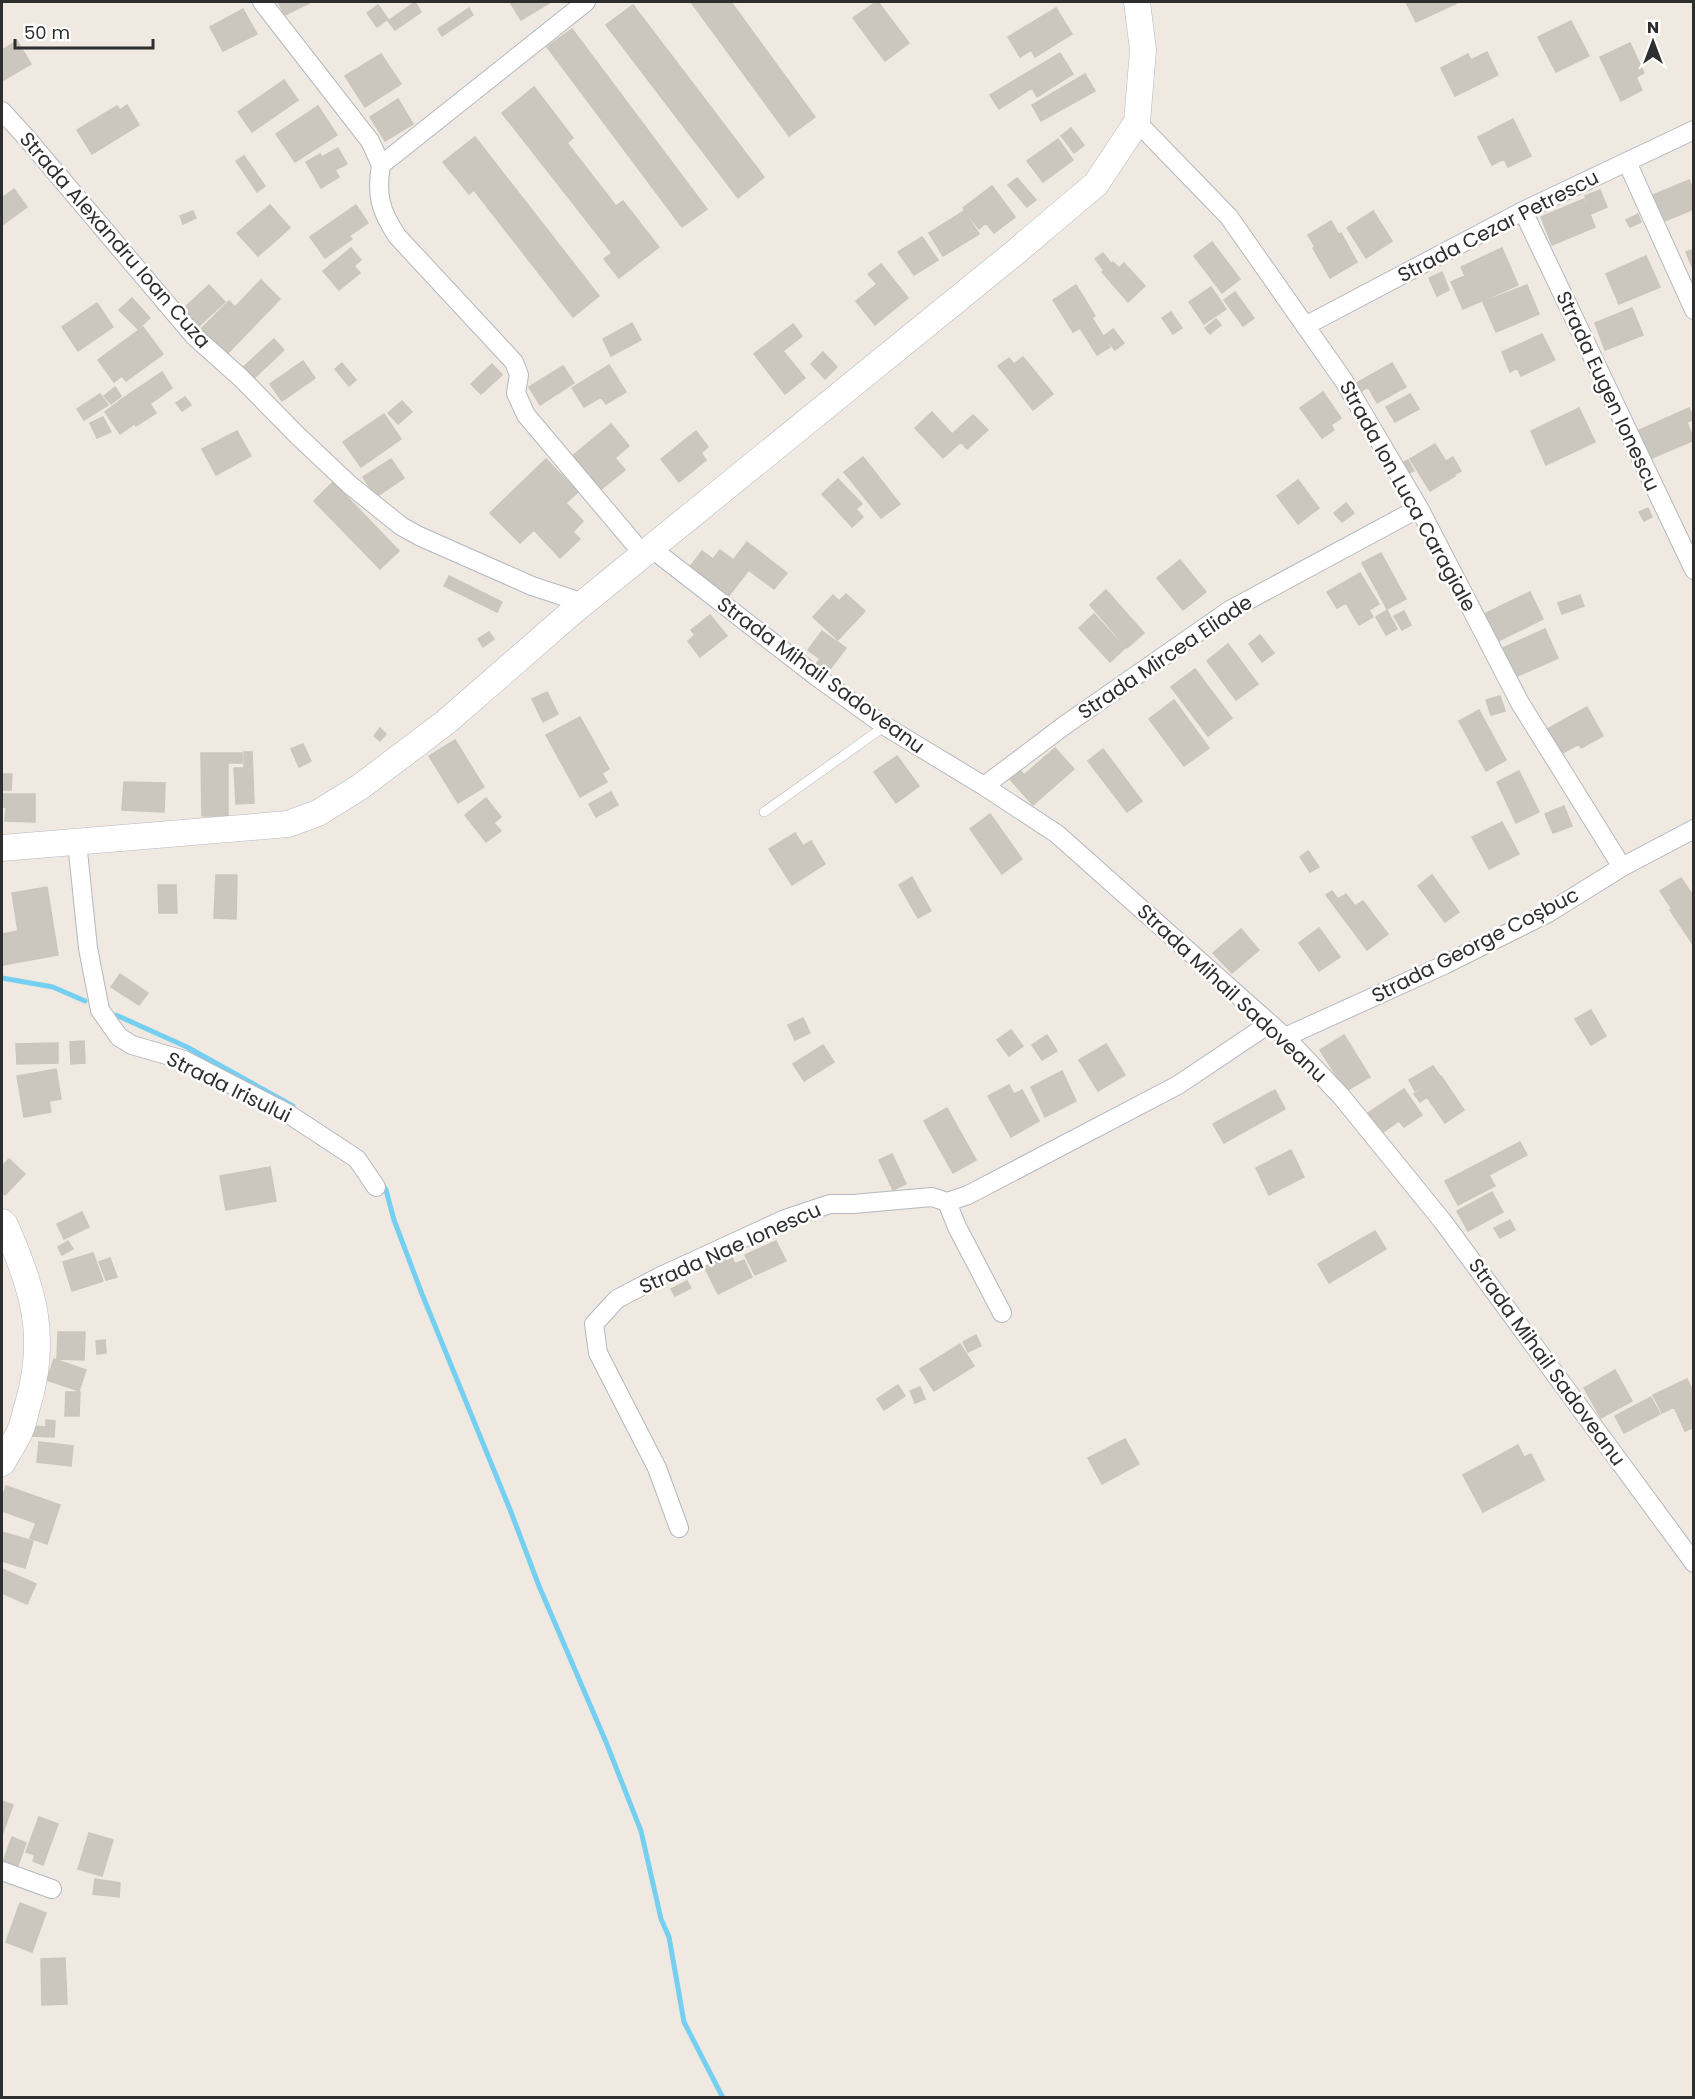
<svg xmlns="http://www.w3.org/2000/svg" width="1695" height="2099" viewBox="0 0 1695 2099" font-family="Poppins,sans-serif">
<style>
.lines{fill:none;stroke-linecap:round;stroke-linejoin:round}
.stream{stroke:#75cff0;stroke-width:5}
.building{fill:#cbc7bf;stroke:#cbc5ba;stroke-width:1.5}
.lane-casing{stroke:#b4b7c1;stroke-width:10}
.street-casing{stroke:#b4b7c1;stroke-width:20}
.secondary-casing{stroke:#b4b7c1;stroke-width:27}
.lane{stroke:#fff;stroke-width:9}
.street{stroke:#fff;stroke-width:18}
.secondary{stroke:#fff;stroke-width:26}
.labels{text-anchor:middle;stroke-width:5;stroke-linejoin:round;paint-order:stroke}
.street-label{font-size:20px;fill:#2e2e2e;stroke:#fff}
</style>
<rect width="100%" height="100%" fill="#efe9e1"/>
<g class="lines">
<!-- stream -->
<path class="stream" d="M2,978l51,9 32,14
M116,1015l71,32 106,59
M382,1184l4,6 8,30 28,74 89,218 28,74 67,156 35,89 20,88 8,18 15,85 39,76"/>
</g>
<!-- building -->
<path class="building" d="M278,2h33l-26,13z
M415,2l6,10 -26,18 -7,-9z
M510,2h41l-30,18z
M691,2h40l84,115 -26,19z
M876,2h2l31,41 -24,18 -32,-43z
M1406,2h53l-43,20z
M378,5l10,14 -11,8 -10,-14z
M633,5l131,172 -26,21 -132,-173z
M469,8l4,7 -31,21 -4,-7z
M1056,8l16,26 -37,23 -4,-7 -11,7 -12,-20z
M243,9l14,25 -34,17 -13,-24z
M1571,21l18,35 -33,16 -18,-35z
M572,29l135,180 -25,18 -135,-180z
M17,41l14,23 -29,17v-31z
M1630,43l14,30 -8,4 6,13 -21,11 -21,-44z
M1487,52l11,23 -43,21 -14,-28 27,-14 3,6z
M1060,53l13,21 -36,23 -5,-9 -33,21 -9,-14z
M381,54l20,30 -36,23 -20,-31z
M1085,74l10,17 -54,30 -9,-16z
M284,80l14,20 -46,32 -14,-20z
M534,87l39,51 -6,5 49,63 7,-5 36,46 -40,31 -15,-19 8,-6 -110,-140z
M398,99l15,25 -28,17 -15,-24z
M127,105l12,20 -47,29 -15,-24 40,-24 3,4z
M318,106l19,29 -42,27 -19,-28z
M1513,119l18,37 -23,11 -4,-8 -12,6 -14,-28z
M1071,128l13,17 -10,8 -13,-17z
M475,137l124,159 -26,21 -99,-127 -5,4 -26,-32z
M1058,139l15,21 -30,22 -16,-21z
M338,148l9,16 -12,6 4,7 -18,11 -15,-26 14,-8 2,3z
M244,156l21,30 -8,6 -21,-31z
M1017,178l19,22 -9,7 -19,-22z
M1689,180l5,11v18l-32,13 -11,-26z
M992,186l23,31 -21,16 -8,-10 -7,6 -16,-21z
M14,189l13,18 -25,18v-27z
M1600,190l7,17 -16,7 -6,-18z
M1584,199l11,28 -43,18 -11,-28z
M270,205l20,23 -32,28 -21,-23z
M356,205l12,18 -19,13 3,3 -27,19 -15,-21z
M193,211l3,7 -13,6 -3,-8z
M964,211l15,23 -36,22 -14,-23z
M1373,211l19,30 -26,17 -19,-30z
M1638,214l3,8 -11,5 -4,-7z
M1331,221l7,12 -23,14 -7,-12z
M1341,233l16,29 -27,16 -17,-30z
M922,237l16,23 -24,15 -16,-23z
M1212,242l28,37 -18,14 -28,-37z
M351,248l10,12 -7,6 6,7 -21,17 -16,-19z
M1502,248l16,37 -55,24 -12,-27 14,-6 -4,-9z
M1694,249v22l-8,-19z
M1103,253l8,10 -8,6 -8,-10z
M1646,256l14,31 -41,17 -13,-30z
M1113,262l6,6 5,-5 21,23 -17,16 -26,-30z
M881,264l27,34 -33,27 -19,-24 21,-17 -9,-10z
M1442,272l7,18 -12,6 -8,-18z
M261,280l19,19 -55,57 -26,-25 30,-30 6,6z
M209,285l16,17 -26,24 -16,-17z
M1076,285l19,31 -3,2 18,29 -13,8 -17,-27 -7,4 -20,-32z
M1527,285l12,29 -43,18 -13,-30z
M1211,287l15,22 -22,15 -15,-22z
M1235,292l19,26 -11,8 -19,-26z
M132,298l18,20 -12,11 -19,-19z
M97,303l16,24 -35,24 -16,-24z
M1632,308l11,27 -38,15 -10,-27z
M1171,312l11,16 -9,6 -11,-16z
M1216,319l5,6 -11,9 -5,-6z
M632,323l9,17 -30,16 -8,-17z
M793,324l9,12 -19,15 22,27 -20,16 -31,-40z
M143,327l20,27 -37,27 -4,-5 -8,6 -16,-22z
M1113,329l11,14 -9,7 -11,-14z
M1542,334l13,26 -34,16 -4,-8 -7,4 -8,-20z
M274,339l10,11 -34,32 -11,-11z
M823,352l14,15 -12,12 -14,-15z
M1023,357l30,37 -20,16 -35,-44 11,-8 5,6z
M303,361l12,17 -33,23 -12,-17z
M342,363l14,17 -7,6 -14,-17z
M1392,363l14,24 -29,16 -9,-16 -10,6 -5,-8z
M492,364l10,11 -21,19 -10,-10z
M609,365l17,27 -20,12 -5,-7 -17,10 -12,-19z
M563,366l11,17 -34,22 -11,-18z
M162,372l10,16 -22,16 6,9 -20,13 -17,-25z
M115,387l6,9 -10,8 -7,-8z
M1323,392l18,26 -10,7 3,5 -12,8 -22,-30z
M100,394l8,11 -24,15 -7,-11z
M1410,394l9,15 -24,13 -9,-15z
M185,397l6,8 -9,6 -6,-8z
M402,401l10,11 -14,12 -10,-11z
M118,402l16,22 -14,10 -15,-22z
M1579,408l16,34 -49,23 -15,-34z
M1689,408l5,11 -7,3 7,18 -49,21 -12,-28z
M932,412l20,22 21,-19 15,15 -21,19 -6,-7 -18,16 -28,-30z
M384,414l17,25 -40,28 -18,-25z
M103,417l8,15 -14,6 -7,-15z
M611,424l18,22 -14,12 10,12 -26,21 -28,-34z
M237,431l14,25 -35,19 -14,-26z
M696,431l12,16 -7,6 5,7 -27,22 -18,-23z
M1435,444l20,32 -25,15 -20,-32z
M863,457l37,47 -19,14 -37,-46z
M1453,457l8,14 -7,4 -8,-14z
M391,459l13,19 -28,19 -13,-20z
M546,459l32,33 -12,11 17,18 -10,11 7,7 -20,19 -26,-28 -14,13 -30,-30z
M1408,460l6,11 -7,3 -5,-11z
M838,479l24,25 -6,5 7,8 -11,10 -30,-33z
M1298,480l21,28 -21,16 -21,-28z
M333,482l66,69 -19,18 -66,-68z
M1346,503l8,10 -12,9 -8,-9z
M1648,508l4,9 -8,4 -5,-9z
M747,542l40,31 -13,16 -40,-30z
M720,550l28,21 -20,26 -39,-29 13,-17 11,8z
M1381,553l25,46 -19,10 -25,-46z
M1180,560l26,32 -23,18 -26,-32z
M1360,573l19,31 -10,6 4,7 -14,8 -13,-22 -9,5 -10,-16z
M449,576l53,26 -5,10 -53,-26z
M1106,590l38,43 -17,15 -37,-43z
M1530,592l13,27 -47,23 -14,-27z
M846,594l19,17 -27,29 -25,-23 20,-22 6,6z
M1580,595l4,11 -22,8 -4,-11z
M1387,610l10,19 -11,6 -10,-18z
M1404,611l7,14 -9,5 -8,-14z
M1094,614l31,34 -15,14 -31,-34z
M710,615l17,21 -27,21 -12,-16 7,-6 -4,-5z
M1545,629l13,29 -45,20 -12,-29z
M822,631l24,17 -21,28 -11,-9 6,-8 -12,-9z
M489,632l5,7 -11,8 -5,-8z
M1260,635l14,18 -12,9 -13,-18z
M1228,644l30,40 -22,16 -29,-39z
M1195,669l37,49 -24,18 -37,-49z
M547,692l11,22 -15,8 -11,-23z
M1500,696l5,15 -14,4 -5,-15z
M1174,700l35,48 -25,18 -35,-47z
M1587,707l16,29 -22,12 -2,-4 -18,10 -14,-25z
M1479,710l27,50 -20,11 -27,-50z
M580,717l29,52 -7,4 5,9 -27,15 -34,-62z
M380,728l6,6 -6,7 -6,-5z
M455,740l29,47 -26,16 -29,-47z
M303,744l8,17 -12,6 -8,-18z
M1055,748l19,21 -41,36 -24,-27 10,-9 5,6z
M1103,749l39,52 -15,11 -39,-51z
M244,752h8l2,51 -18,1 -2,-36h10z
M201,753h41v10h-14v53h-26z
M897,756l22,30 -23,17 -22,-31z
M1519,771l20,41 -23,11 -19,-41z
M2,774h10l-1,16h-9z
M124,782l41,1 -1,29 -42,-2z
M611,792l7,13 -22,12 -7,-13z
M2,794h33v28l-30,-1 1,-14h-4z
M486,798l15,19 -7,6 7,8 -15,11 -21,-27z
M1564,806l8,20 -19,7 -8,-19z
M990,814l32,45 -20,15 -32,-45z
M1502,822l17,32 -30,15 -17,-32z
M795,833l8,13 8,-5 14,23 -33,21 -23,-36z
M1308,851l11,16 -9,5 -10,-15z
M216,875h21l-1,44 -22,-1z
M1432,875l27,37 -14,10 -27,-36z
M912,877l19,34 -13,7 -19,-33z
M1681,878l13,19v49l-24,-36 2,-1 -12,-18z
M158,885h18l1,28h-18z
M47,887l11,68 -56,10v-31l16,-3 -6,-38z
M1332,891l6,8 8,-5 9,12 8,-5 25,33 -21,16 -41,-55z
M1319,928l21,29 -21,14 -20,-28z
M1241,929l18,21 -27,23 -19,-20z
M120,974l28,19 -9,12 -28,-18z
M1591,1010l15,26 -15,9 -16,-26z
M803,1018l7,15 -15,7 -7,-15z
M1011,1030l12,16 -14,10 -12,-16z
M1047,1035l10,16 -15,9 -10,-15z
M1344,1035l26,42 -24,14 -26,-41z
M84,1041l1,22 -14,1 -1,-22z
M58,1043v20l-41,1 -1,-20z
M1106,1044l19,31 -27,16 -19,-31z
M823,1045l11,17 -30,19 -11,-17z
M1433,1066l7,10 -25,15 -6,-11z
M56,1069l5,30 -12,2 2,11 -27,5 -7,-41z
M1062,1071l14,30 -31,16 -14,-30z
M1441,1076l23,34 -19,13 -18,-26 -7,5 -6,-8z
M1009,1085l5,9 8,-4 17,31 -28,16 -23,-41z
M1404,1089l18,26 -18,12 -5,-6 -17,12 -14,-20z
M1275,1090l10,19 -61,34 -11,-19z
M947,1108l29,52 -23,13 -29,-52z
M1520,1142l7,13 -38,20 6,11 -37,19 -13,-24z
M1291,1150l13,27 -35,18 -13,-27z
M892,1154l14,30 -13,6 -14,-30z
M9,1159l16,15 -20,21 -3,-3v-26z
M270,1167l6,34 -50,9 -6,-34z
M1492,1192l11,20 -35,19 -11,-20z
M82,1212l7,15 -25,12 -7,-15z
M1510,1220l5,10 -15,8 -6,-10z
M1375,1231l11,18 -57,34 -11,-19z
M68,1241l5,8 -11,6 -4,-8z
M776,1241l10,20 -31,14 -10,-20z
M93,1253l10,28 -31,10 -9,-29z
M731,1255l4,9 9,-4 8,17 -34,17 -13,-26z
M110,1258l7,19 -11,3 -7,-18z
M687,1281l4,7 -16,8 -4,-7z
M58,1332h27l-1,28 -27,-1z
M976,1335l5,11 -13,6 -5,-10z
M105,1340l1,13 -9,1 -1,-13z
M960,1344l14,22 -40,25 -14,-22z
M54,1359l32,11 -7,21 -32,-11z
M1615,1370l17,31 -31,17 -17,-30z
M1687,1379l7,14v34l-9,4 -11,-24 -12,6 -9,-18z
M898,1385l7,11 -21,14 -7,-11z
M920,1387l5,12 -10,4 -5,-12z
M66,1392h14l-1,24h-14z
M1651,1397l9,17 -36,19 -9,-17z
M46,1420l9,1 -1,16 -22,-1 1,-10 13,1z
M1125,1439l14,25 -37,20 -14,-26z
M39,1442l34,4 -2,20 -34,-4z
M1518,1445l6,12 7,-3 13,26 -61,32 -20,-37z
M6,1486l54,19 -13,39 -17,-6 6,-15 -34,-12v-11z
M2,1532l31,9 -8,27 -23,-7z
M2,1569l34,15 -9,20 -25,-11z
M2,1801l11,4 -11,30z
M39,1817l19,7 -15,41 -10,-4 2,-6 -9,-3z
M89,1833l24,7 -11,36 -24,-7z
M12,1837l14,6 -10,28 -14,-6z
M95,1879l25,4 -1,14 -26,-3z
M20,1903l26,10 -14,39 -26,-10z
M65,1958l2,46 -25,1 -1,-46z"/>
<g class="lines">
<defs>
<path id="lane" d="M764,812l121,-86"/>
<path id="street" d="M262,2l108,139 11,24
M586,2l-205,163c-5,30 -1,45 16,71l117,126 5,13 -3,18 10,22 117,139
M2,111l22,24 170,201 47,42 57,58 52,49 51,41 18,10 113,50 52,17
M1137,122l92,95 115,164 75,127 101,195 102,164
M1627,162l67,148
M1523,211l171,359
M1305,326l218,-115 171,-81
M651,548l166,129 68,49 99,60 73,48 228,203 56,59 103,127 250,340
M984,786l81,-61 165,-115 189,-102
M77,842l11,106 12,62 19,27 13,8 52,15 103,53 70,46 19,28
M1285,1037l159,-72 104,-52 74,-46 72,-38
M947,1202l10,25 45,86
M679,1528l-22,-60 -59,-115 -4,-29 23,-25 44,-23 124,-57 45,-15h23l79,-7 15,5 21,-7 210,-110 91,-61
M2,1871l50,18"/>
<path id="secondary" d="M2,848l286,-24 30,-11 42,-26 86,-65 125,-109 441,-358 84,-71 41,-62 6,-72 -6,-48
M2,1222l3,3c28,63 43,110 23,179 -3,9 -4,18 -8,27 -5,11 -12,21 -18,32"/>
</defs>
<!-- lane casing -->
<use href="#lane" class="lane-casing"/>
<!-- street casing -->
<use href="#street" class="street-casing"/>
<!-- secondary casing -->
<use href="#secondary" class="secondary-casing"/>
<!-- lane -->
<use href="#lane" class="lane"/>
<!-- street -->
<use href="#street" class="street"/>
<!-- secondary -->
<use href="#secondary" class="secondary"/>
</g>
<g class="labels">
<!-- street labels -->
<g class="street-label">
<text transform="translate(1498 226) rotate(-27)" y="7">Strada Cezar Petrescu</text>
<text transform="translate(115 240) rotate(49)" y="7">Strada Alexandru Ioan Cuza</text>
<text transform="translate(1608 391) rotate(65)" y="7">Strada Eugen Ionescu</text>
<text transform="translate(1408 496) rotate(61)" y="7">Strada Ion Luca Caragiale</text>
<text transform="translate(1165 657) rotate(-34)" y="7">Strada Mircea Eliade</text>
<text transform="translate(821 675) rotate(36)" y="7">Strada Mihail Sadoveanu</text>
<text transform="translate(1475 945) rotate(-27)" y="7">Strada George Coșbuc</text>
<text transform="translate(1232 993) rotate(43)" y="7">Strada Mihail Sadoveanu</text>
<text transform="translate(229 1087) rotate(26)" y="7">Strada Irisului</text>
<text transform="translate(730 1248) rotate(-24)" y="7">Strada Nae Ionescu</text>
<text transform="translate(1547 1362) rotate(54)" y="7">Strada Mihail Sadoveanu</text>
</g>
</g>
<!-- border -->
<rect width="1695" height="2099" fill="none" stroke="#2e2e2e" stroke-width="6"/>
<!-- north arrow -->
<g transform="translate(1653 42)" stroke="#ffffff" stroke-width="4.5" paint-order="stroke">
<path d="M0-4.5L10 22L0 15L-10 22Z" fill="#2e2e2e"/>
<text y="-9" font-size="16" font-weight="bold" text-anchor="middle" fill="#2e2e2e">N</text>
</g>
<!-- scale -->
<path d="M15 39v9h138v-9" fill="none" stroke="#2e2e2e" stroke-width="3"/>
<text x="24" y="39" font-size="18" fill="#2e2e2e" stroke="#ffffff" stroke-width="4.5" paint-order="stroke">50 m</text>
</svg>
